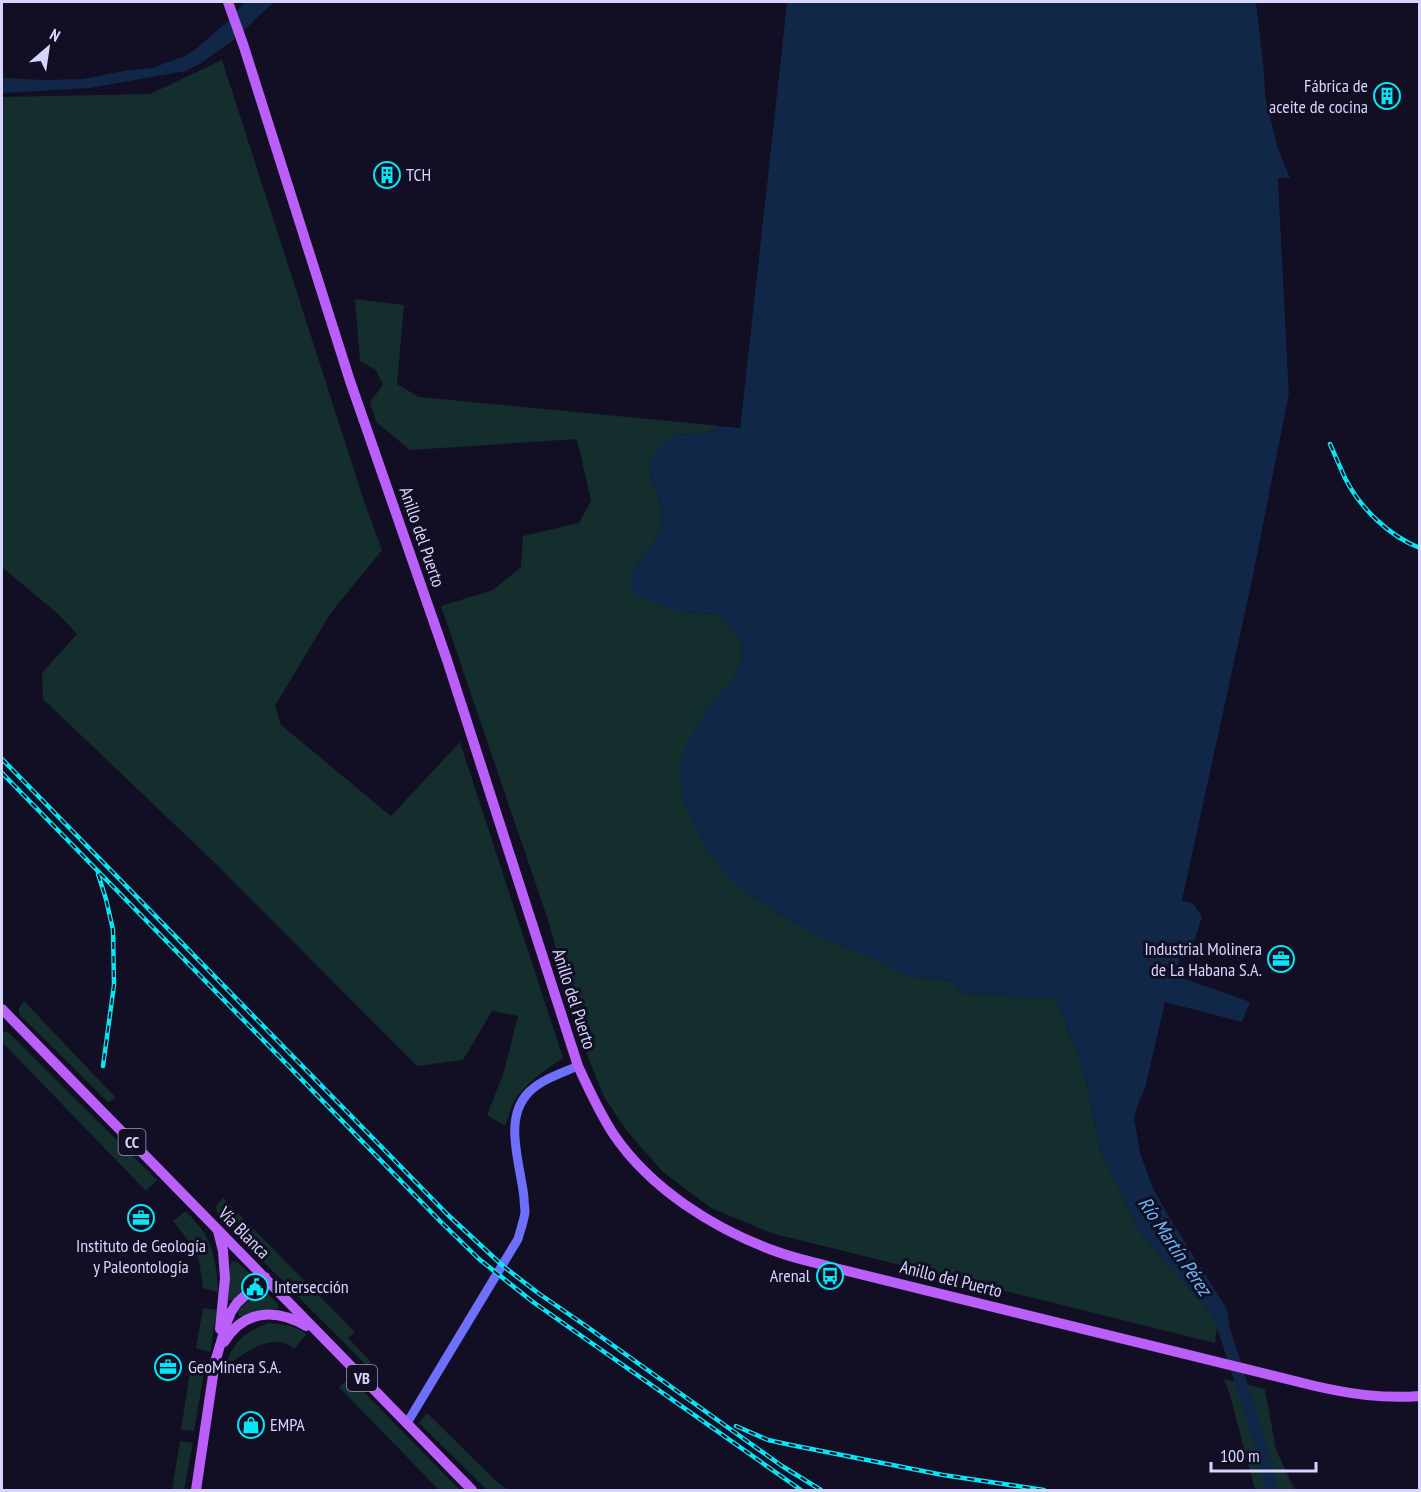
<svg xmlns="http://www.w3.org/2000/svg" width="1421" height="1492" viewBox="0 0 1421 1492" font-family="'PT Sans Narrow',sans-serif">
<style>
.green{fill:#132e2c}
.water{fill:#102748}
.pier{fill:#120f24}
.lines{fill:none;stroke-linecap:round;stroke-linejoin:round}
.river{stroke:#102748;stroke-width:12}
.secondary{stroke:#6e6ffa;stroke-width:9}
.primary{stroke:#bb5ffa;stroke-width:10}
.rail-casing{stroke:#08e5f5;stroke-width:4.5}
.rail{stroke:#120f24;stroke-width:2;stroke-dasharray:7;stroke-linecap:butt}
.labels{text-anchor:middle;stroke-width:6;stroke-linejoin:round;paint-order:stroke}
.shield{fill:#120f24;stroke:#9c99bd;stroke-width:1.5}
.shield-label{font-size:16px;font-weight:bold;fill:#d7d4fe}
.poi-label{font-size:18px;fill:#d7d4fe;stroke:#120f24;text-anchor:start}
.street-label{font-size:18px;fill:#d7d4fe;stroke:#120f24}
.water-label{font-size:20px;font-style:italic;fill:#66bafa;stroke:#120f24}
</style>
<rect width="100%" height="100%" fill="#120f24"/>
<!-- green -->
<path class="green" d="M222,60l143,444 17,46 -52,64 -55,92 6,19 110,91 69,-74 103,316c-19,13 -38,25 -50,45 -3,7 -5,16 -8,23l-18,-11 17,-43 14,-56 -26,-5 -29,49 -46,6 -202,-203 -172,-164 -1,-26 35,-39 -19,-20 -56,-47v-470l148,-3z
M355,299l49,6 -7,79 22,13 302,29 -17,7 -29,2 -25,39 12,34 -1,23 -28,40 50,41 32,2 16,12 11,16 -1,18 -8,21 -22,21 25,184 52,33 31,17 23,10 24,9 42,21 43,5 10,12 95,6 24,61 8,29 12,61 41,84 70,80 6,13 -2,16 -444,-110 -60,-25 -48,-36 -36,-41 -23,-34 -18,-45 -39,-135 -106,-311 52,-16 28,-23 2,-31 56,-13 12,-22 -14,-62 -167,11 -34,-28 -6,-20 13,-17 -7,-15 -16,-9z
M24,1001l92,97 -8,4 -89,-88v-6z
M2,1031l7,2 148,147 -11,11 -144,-149z
M223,1198l132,134 -7,6 23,24 -4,4 -149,-150 -2,-10z
M186,1211c5,6 12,13 16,19 13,18 15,41 16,62l-15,-4 -4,-28 -12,-21 -14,-18z
M232,1261l5,1 15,14 2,5 -19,18 -6,2 -1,-2 2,-34z
M262,1290h2l14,14v5l-17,2 -17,5h-5l-1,-6z
M203,1308l14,2 -7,42 -14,-4z
M268,1323c15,1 26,2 39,11l-13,15c-21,-20 -54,7 -71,20 12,-28 17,-34 45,-46z
M192,1359l14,2 -12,70 -13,-1z
M350,1378l110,112h-21l-100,-103z
M1224,1379l41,10 11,61 19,40h-40l-25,-95z
M427,1413l71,70 10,7h-21l-68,-67z
M180,1441l13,2 -9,47h-12z"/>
<!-- water -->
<path class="water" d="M245,2h29l-43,40 -30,21 -15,8 -96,17 -88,5v-15l42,2 39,-1 46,-9 23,-2 33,-12 12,-8 28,-24z
M787,2h469l8,71 1,23 12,50 13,32h-12l11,216 -36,182 -71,325 11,2 9,14 -10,30 -11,-4 -4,33 73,26 -8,20 -77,-20 -20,86 -7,16 -4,13 6,36 13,35 16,29 58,92 2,14 -4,9 -8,-5 -6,-13 -70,-80 -41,-84 -12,-61 -8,-29 -24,-61 -95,-6 -10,-12 -43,-5 -42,-21 -24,-9 -23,-10 -31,-17 -52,-33 -30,-36 -22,-47 -6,-32 8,-26 25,-43 22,-22 8,-20 1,-18 -11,-16 -16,-12 -32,-2 -33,-10 -14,-7 -7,-11 4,-13 28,-40 1,-23 -12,-34v-14l10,-13 15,-12 29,-2 17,-7 19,2z"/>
<!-- pier -->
<path class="pier" d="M784,2h3l-47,426 -19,-2 1,-3 15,2z
M1278,178h15l-2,3h-10l11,213 -36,183 -71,321 9,2 -1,3 -11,-2 71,-325 36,-182z"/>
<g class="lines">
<!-- river -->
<path class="river" d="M1219,1317l6,15 33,105 14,53"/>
<!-- secondary -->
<path class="secondary" d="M407,1423l111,-184c2,-8 6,-18 7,-27 0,-4 -1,-9 -1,-14 -3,-33 -22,-79 5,-106 13,-13 33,-19 49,-26"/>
<!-- primary -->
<path class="primary" d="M228,2l16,45 106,334 97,279 131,406c11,24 22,48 36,69 37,54 100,94 161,116 18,7 38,11 56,16l484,119c35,8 68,13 105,10
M2,1009l470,481
M218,1231l5,20 2,27 -5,51
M224,1342c20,-32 51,-34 82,-16
M196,1490l19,-128 12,-40 4,-10 6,-9 28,-26"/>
<defs>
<path id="rail" d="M1330,444c5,11 10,23 15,34 15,30 44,58 75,70
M2,759l446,456 55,51 35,27 48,33 196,140 39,24
M2,773l439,449 38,37 54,43 268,188
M98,874l8,25 7,31 1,55 -11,81
M736,1426l32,14 23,5 152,30 101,15"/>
</defs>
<!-- rail casing -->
<use href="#rail" class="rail-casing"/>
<!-- rail -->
<use href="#rail" class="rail"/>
</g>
<!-- icons -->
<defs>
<symbol id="building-ring" viewBox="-11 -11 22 22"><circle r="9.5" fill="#120f24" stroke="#08e5f5" stroke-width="1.5"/><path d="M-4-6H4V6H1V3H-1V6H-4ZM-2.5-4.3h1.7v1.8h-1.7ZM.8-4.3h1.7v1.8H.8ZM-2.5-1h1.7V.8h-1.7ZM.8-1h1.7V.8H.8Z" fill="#08e5f5"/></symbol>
<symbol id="office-ring" viewBox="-11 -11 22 22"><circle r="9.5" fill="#120f24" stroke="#08e5f5" stroke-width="1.5"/><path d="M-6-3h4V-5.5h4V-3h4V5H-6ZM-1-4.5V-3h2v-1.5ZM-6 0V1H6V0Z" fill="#08e5f5"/></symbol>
<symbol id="bus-ring" viewBox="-11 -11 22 22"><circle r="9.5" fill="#120f24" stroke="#08e5f5" stroke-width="1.5"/><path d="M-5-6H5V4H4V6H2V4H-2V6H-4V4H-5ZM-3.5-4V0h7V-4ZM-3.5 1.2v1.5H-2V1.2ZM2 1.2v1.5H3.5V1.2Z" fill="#08e5f5"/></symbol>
<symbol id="civic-ring" viewBox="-11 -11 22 22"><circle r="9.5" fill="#120f24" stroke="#08e5f5" stroke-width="1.5"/><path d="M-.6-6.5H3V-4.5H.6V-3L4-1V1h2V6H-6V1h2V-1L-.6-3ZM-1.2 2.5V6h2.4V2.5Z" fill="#08e5f5"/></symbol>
<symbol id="shop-ring" viewBox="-11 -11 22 22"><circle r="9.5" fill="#120f24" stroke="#08e5f5" stroke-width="1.5"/><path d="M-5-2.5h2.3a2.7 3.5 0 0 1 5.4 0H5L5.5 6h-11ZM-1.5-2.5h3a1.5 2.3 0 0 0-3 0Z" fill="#08e5f5"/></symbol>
</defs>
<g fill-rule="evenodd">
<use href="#building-ring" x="1372" y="81" width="30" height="30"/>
<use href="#building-ring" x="372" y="160" width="30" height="30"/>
<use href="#office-ring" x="1266" y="944" width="30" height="30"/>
<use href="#office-ring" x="126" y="1203" width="30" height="30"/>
<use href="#bus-ring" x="815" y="1261" width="30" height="30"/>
<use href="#civic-ring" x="240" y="1272" width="30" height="30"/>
<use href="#office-ring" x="153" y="1352" width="30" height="30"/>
<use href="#shop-ring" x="236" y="1410" width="30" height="30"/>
</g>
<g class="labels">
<!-- shield labels -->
<g class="shield">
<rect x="118.5" y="1129" width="27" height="26" rx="4.5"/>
<rect x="347" y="1365" width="30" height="26" rx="4.5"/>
</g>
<g class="shield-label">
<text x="132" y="1148">CC</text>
<text x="362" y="1384">VB</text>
</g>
<!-- poi labels -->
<g class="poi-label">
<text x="1368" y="92" text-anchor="end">Fábrica de<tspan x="1368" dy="21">aceite de cocina</tspan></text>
<text x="406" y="181">TCH</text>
<text x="1262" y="955" text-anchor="end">Industrial Molinera<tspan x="1262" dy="21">de La Habana S.A.</tspan></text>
<text x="141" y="1252" text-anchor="middle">Instituto de Geología<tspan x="141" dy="21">y Paleontología</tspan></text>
<text x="810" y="1282" text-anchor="end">Arenal</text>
<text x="274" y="1293">Intersección</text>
<text x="188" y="1373">GeoMinera S.A.</text>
<text x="270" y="1431">EMPA</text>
</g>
<!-- street labels -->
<g class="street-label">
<text transform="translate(422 537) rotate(71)" y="6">Anillo del Puerto</text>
<text transform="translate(574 999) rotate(72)" y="6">Anillo del Puerto</text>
<text transform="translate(244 1233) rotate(45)" y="6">Vía Blanca</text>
<text transform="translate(951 1279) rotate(14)" y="6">Anillo del Puerto</text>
</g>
<!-- water labels -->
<g class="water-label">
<text transform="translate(1175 1246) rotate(56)" y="7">Río Martín Pérez</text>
</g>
</g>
<!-- border -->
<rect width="1421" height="1492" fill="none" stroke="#d7d4fe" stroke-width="6"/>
<!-- north arrow -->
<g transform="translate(48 48) rotate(29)" stroke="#120f24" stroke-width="4.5" paint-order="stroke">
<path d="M0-4.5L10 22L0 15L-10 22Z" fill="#d7d4fe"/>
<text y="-9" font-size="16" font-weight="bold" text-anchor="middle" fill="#d7d4fe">N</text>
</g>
<!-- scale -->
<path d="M1211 1462v9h105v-9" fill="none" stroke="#d7d4fe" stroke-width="3"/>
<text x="1220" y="1462" font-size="18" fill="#d7d4fe" stroke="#120f24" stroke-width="4.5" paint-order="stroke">100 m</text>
</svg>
